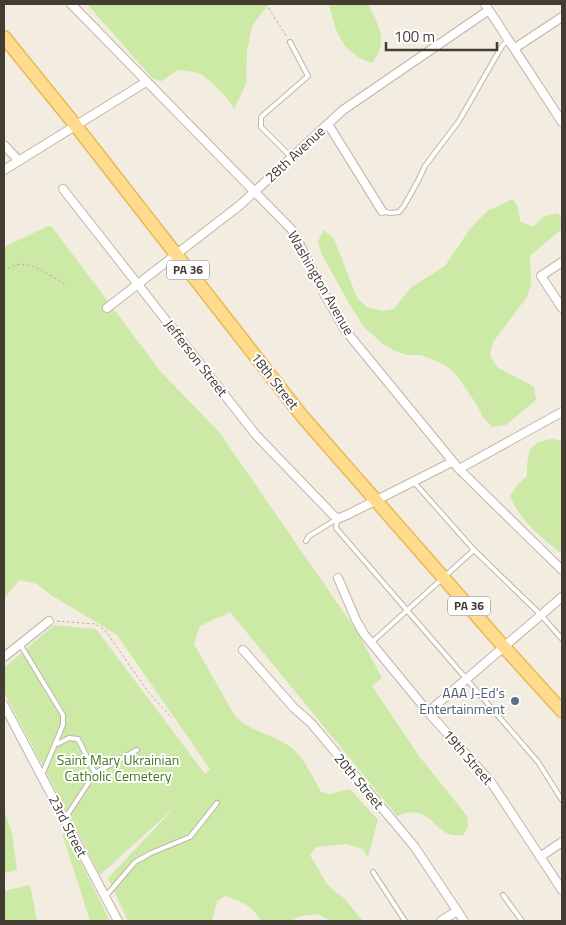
<svg xmlns="http://www.w3.org/2000/svg" width="566" height="925" viewBox="0 0 566 925" font-family="'Titillium Web',sans-serif">
<style>
.green{fill:#cde9a6}
.lines{fill:none;stroke-linecap:round;stroke-linejoin:round}
.lane-casing{stroke:#c0b6a6;stroke-width:6}
.street-casing{stroke:#c0b6a6;stroke-width:10}
.primary-casing{stroke:#eab957;stroke-width:15}
.path{stroke:#c0af94;stroke-width:1;stroke-dasharray:2.5 2.5;stroke-linecap:butt}
.lane{stroke:#fff;stroke-width:4}
.street{stroke:#fff;stroke-width:8}
.primary{stroke:#ffdb8d;stroke-width:12}
.service-dot{fill:#5c6f8a;stroke:#fff;stroke-width:2}
.labels{text-anchor:middle;stroke-width:4;stroke-linejoin:round;paint-order:stroke}
.shield{fill:#fff;stroke:#7b7670;stroke-width:1}
.shield-label{font-size:12px;font-weight:bold;fill:#433c32}
.street-label{font-size:14px;fill:#433c32;stroke:#fff}
.service-label{font-size:14px;fill:#4e5e75;stroke:#fff;text-anchor:end}
.park-label{font-size:14px;fill:#457723;stroke:#fff}
</style>
<rect width="100%" height="100%" fill="#f2ece1"/>
<!-- green -->
<path class="green" d="M87,4h58l1,1 2,-1h121l-15,19 -3,8 -4,20 -1,33 -12,25c-5,-11 -25,-31 -36,-36 -6,-2 -14,-2 -20,-3l-16,11 -9,-2z
M329,4h39c11,23 21,36 4,59 -30,-9 -37,-32 -43,-59z
M513,199l5,8 2,14 13,6 10,-10 13,-4 6,3v13l-32,27 1,28 -4,13 -34,45 -3,13 7,12 37,20 2,13 -30,25 -14,2 -9,-10 -6,-12 -22,-32 -10,-8 -24,-10h-14l-12,-4 -11,-6 -20,-18 -14,-22 -29,-52 -3,-12 6,-11 10,9 23,59 10,9 14,4 13,-2 16,-21 35,-22 25,-37 9,-10 10,-9z
M48,226l4,1 109,145 58,60 139,201 24,45 -10,8 47,70 48,60 1,11 -5,8c-24,4 -27,-18 -46,-22 -6,-2 -14,1 -20,3l-167,-204 -30,14 -6,18 41,72c15,16 41,19 58,33 12,10 20,29 28,43l9,2 20,-5 28,31 -10,37 -5,-8 -17,-5 -30,3 -6,8 17,29 7,7 9,6 20,24h-32l-13,-7 -18,2 -9,5h-30c-10,-17 -18,-18 -36,-25l-8,5 -5,20h-84l-20,-43 68,-72 -76,69 -96,-183v-24l50,-43 42,4 109,145 5,-5 -93,-134 -66,-40 -14,-11 -18,-4 -15,19v-352z
M553,439l9,2v113c-21,-17 -41,-32 -52,-58l7,-11 10,-9c0,-23 1,-35 26,-37z
M4,810l8,23 5,37 -13,3z
M62,833l5,2 43,86h-20z
M30,885l7,36h-33v-30z"/>
<g class="lines">
<defs>
<path id="lane" d="M290,42l18,34 -47,41v10l30,30
M382,211l8,2 9,-1 5,-6 15,-27 6,-13 34,-45 43,-75 6,-6
M413,481l61,69 67,65 21,24
M337,520l-1,8 202,234 24,38
M306,541l3,-5 28,-17
M372,642l102,-92
M20,644l43,71v10l-21,50
M57,744l12,-6 9,1 17,34
M64,820l31,-47 42,-23
M373,872l32,49
M503,895l19,26
M105,897l30,-35 16,-9 39,-16 27,-34"/>
<path id="street" d="M71,4l222,227 33,66 19,33 114,139 103,101
M485,4l77,118
M515,48l47,-31
M328,124l54,87
M4,145l15,16
M4,170l142,-88
M63,189l193,246 81,84 10,-4 105,-53
M562,262l-21,14 21,32
M107,308l133,-103 103,-95 146,-100
M459,469l103,-57
M338,578l18,42 8,14 64,78 63,70 71,108
M243,650l51,58 17,15 103,123 50,75
M4,657l45,-36
M4,705l114,216
M428,712l134,-115
M540,857l22,-15
M441,921l16,-10"/>
<path id="primary" d="M4,37l72,89 226,290 202,231 58,64"/>
</defs>
<!-- lane casing -->
<use href="#lane" class="lane-casing"/>
<!-- street casing -->
<use href="#street" class="street-casing"/>
<!-- primary casing -->
<use href="#primary" class="primary-casing"/>
<!-- path -->
<path class="path" d="M266,4l21,33
M4,272c19,-19 43,2 62,13
M57,621l38,3 10,6 43,62 24,26"/>
<!-- lane -->
<use href="#lane" class="lane"/>
<!-- street -->
<use href="#street" class="street"/>
<!-- primary -->
<use href="#primary" class="primary"/>
</g>
<!-- markers -->
<circle class="service-dot" cx="515" cy="701" r="5"/>
<g class="labels">
<!-- shield labels -->
<g class="shield">
<rect x="167" y="260.5" width="42" height="19" rx="4"/>
<rect x="448" y="596.5" width="42" height="19" rx="4"/>
</g>
<g class="shield-label">
<text x="188" y="274">PA 36</text>
<text x="469" y="610">PA 36</text>
</g>
<!-- street labels -->
<g class="street-label">
<text transform="translate(295 154) rotate(-43)" y="5">28th Avenue</text>
<text transform="translate(321 283) rotate(60)" y="5">Washington Avenue</text>
<text transform="translate(196 358) rotate(52)" y="5">Jefferson Street</text>
<text transform="translate(275 381) rotate(52)" y="5">18th Street</text>
<text transform="translate(468 757) rotate(49)" y="5">19th Street</text>
<text transform="translate(359 781) rotate(50)" y="5">20th Street</text>
<text transform="translate(68 826) rotate(63)" y="5">23rd Street</text>
</g>
<!-- service labels -->
<g class="service-label">
<text x="505" y="698">AAA J-Ed's<tspan x="505" dy="16">Entertainment</tspan></text>
</g>
<!-- park labels -->
<g class="park-label">
<text x="118" y="765">Saint Mary Ukrainian<tspan x="118" dy="16">Catholic Cemetery</tspan></text>
</g>
</g>
<!-- border -->
<rect width="566" height="925" fill="none" stroke="#433c32" stroke-width="10"/>
<!-- scale -->
<path d="M386 42v8h111v-8" fill="none" stroke="#433c32" stroke-width="2.5"/>
<text x="394" y="42" font-size="15" fill="#433c32" stroke="#ffffff" stroke-width="4" paint-order="stroke">100 m</text>
</svg>
